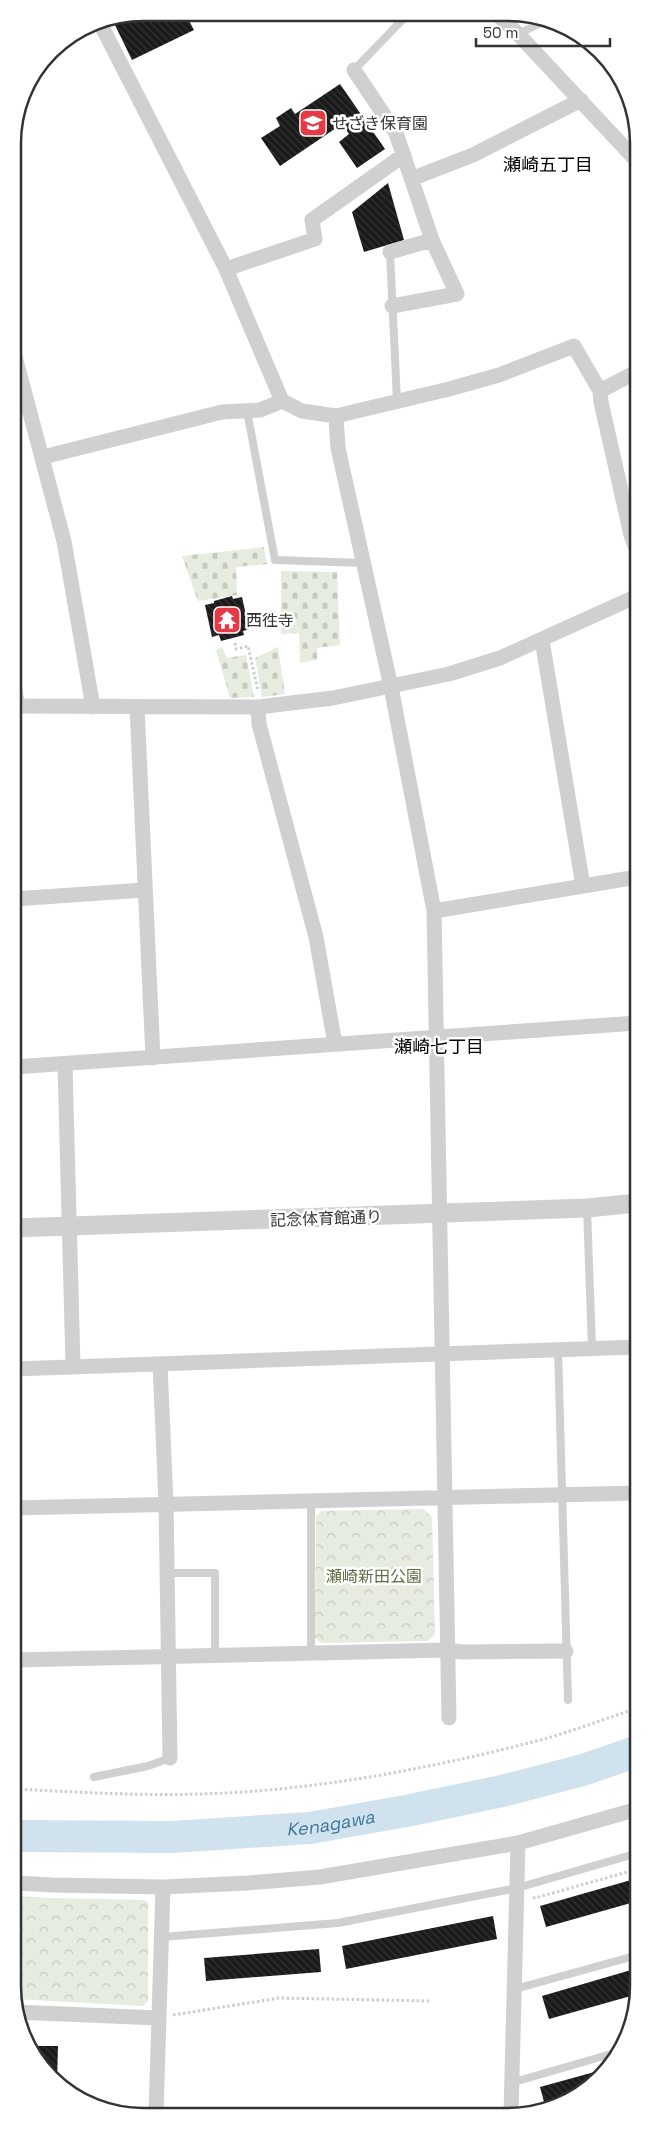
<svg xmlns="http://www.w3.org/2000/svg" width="651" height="2129" viewBox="0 0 651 2129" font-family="'Space Grotesk','Noto Sans JP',sans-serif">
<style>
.cemetery{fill:url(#cemetery-stones)}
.park{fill:url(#park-crowns)}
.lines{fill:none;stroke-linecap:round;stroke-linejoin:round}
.river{stroke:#cfe2ee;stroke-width:32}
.building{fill:url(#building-back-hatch)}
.path{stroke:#cdcdcd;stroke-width:3;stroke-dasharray:2.5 2.5;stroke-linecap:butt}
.service{stroke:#d0d0d0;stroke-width:8}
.minor{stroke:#d0d0d0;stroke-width:15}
.tertiary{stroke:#d0d0d0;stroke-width:19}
.labels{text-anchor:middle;stroke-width:5;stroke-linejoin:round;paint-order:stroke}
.poi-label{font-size:16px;fill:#333;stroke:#fff;text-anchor:start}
.street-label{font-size:16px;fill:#333;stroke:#fff}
.park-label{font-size:16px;fill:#56703f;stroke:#fff}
.neighbourhood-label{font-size:18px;fill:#000;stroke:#fff}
.water-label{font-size:18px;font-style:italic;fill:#3f7597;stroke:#fff}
.rim{fill:none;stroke:#333;stroke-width:2.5}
</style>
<defs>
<pattern id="cemetery-stones" width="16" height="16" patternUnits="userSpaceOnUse" patternTransform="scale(1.25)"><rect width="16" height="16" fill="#e6ecdf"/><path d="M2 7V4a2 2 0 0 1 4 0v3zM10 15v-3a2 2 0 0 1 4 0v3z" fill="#c6cbc0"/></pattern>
<pattern id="park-crowns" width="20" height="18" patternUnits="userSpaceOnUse" patternTransform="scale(1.25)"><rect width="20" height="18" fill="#e6ecdf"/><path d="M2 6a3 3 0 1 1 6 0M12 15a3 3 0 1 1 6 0" fill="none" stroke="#c6cbc0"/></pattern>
<pattern id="building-back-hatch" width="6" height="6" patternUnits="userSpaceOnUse" patternTransform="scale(1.25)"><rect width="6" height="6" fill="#1a1a1a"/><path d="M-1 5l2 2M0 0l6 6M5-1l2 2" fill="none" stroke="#333"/></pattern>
</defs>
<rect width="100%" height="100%" fill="#fff"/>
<!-- cemetery -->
<path class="cemetery" d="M264,547l3,17 -31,3 1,28 -39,6 -16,-45z
M281,571l56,1 3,73 -23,3v12l-17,3 -1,-30 -18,1z
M222,647l5,11 19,-3 8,42 -24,1 -14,-48z
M278,647l7,47 -23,3 -7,-39z"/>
<!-- park -->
<path class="park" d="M423,1509l9,8 3,118 -8,6 -105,2 -7,-5 1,-121 5,-6z
M15,1896l35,2 95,2 3,3v98l-5,5 -128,-7z"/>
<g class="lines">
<!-- river -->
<path class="river" id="s1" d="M15,1836l156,1 139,-9 96,-17 96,-20 81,-21 55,-19"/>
</g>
<!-- building -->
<path class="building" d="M143,12l42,1 9,17 -62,30 -20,-41z
M340,84l45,65 -28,19 -18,-26 10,-8 -7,-10 -62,42 -19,-28 19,-12 -4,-8 15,-10 4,6z
M388,183l16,57 -40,12 -12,-40z
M232,596l1,3 9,-2 7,32 -6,2 1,4 -23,6 -2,-6 -7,2 -7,-32 9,-2v-2z
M638,1878v23l-92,26 -6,-21z
M493,1916l4,23 -151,30 -4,-23z
M319,1949l2,23 -115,9 -2,-23z
M638,1968v26l-89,25 -7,-23z
M33,2046h25l-1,36 -6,-4z
M609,2068l-35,31 -28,10 -6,-22z"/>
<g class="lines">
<!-- path -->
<path class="path" d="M235,643l1,6 12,-3 10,45
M15,1789c61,3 124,7 185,5 114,-3 234,-26 344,-55 32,-9 63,-21 94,-31
M533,1897l2,1 103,-29
M173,2015l106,-17 150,3"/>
<!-- service -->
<path class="service" d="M518,34l27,-13
M354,70l54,-56
M390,252l7,149
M247,411l28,149 89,3
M13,653l8,53
M14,1015l2,52
M587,1208l5,140
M633,1347l3,146
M558,1349l10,351
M167,1573h48v82
M311,1653v-153
M94,1777l54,-11 22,-8
M162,1937l176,-14 179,-35 121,-35
M515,1989l123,-34
M512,2080h9l97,-28"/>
<!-- minor -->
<path class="minor" d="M498,15l20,19 118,126
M99,21l127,248 56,132 20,10 34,5 113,-27 50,-14 75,-29 26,45 1,11 30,133 6,16
M354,70l42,63 36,107 -42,12
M411,179l62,-24 108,-55
M226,269l89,-30 -3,-19 92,-65
M392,306l65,-12 -25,-54
M13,349l51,192 29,166
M600,391l36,-19
M336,416l2,32 53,239 43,224 15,807
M43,457l179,-45 38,-2 22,-9
M542,640l41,246
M13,706l245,1 75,-9 116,-24 51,-16 137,-62
M137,707l16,351
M258,707l1,17 57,213 19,107
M14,899l130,-9
M434,911l203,-34
M65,1065l8,300
M14,1067l623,-44
M160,1364l6,139 4,255
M14,1369l623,-22
M14,1508l624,-15
M15,1660l432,-10 15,2 104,-1
M15,1883l38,2 110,2 84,-4 73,-6 198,-34 120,-34
M15,2012l143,6
M156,2114l7,-227
M511,2114l7,-271"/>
<!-- tertiary -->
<path class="tertiary" d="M14,1228l573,-20 50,-5"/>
</g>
<!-- icons -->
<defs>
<symbol id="school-square" viewBox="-11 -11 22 22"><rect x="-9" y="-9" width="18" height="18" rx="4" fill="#e63946" stroke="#fff"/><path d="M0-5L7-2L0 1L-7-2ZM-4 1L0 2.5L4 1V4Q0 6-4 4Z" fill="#fff"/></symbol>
<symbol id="temple-square" viewBox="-11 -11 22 22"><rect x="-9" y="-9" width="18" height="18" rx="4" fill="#e63946" stroke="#fff"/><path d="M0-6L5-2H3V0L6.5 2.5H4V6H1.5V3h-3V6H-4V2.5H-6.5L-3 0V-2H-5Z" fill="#fff"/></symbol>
</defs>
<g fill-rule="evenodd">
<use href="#school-square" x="297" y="107" width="32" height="32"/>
<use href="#temple-square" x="211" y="604" width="32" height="32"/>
</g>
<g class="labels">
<!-- poi labels -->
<g class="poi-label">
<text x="332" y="129">せざき保育園</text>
<text x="246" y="626">西徃寺</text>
</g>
<!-- street labels -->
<g class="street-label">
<text transform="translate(326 1218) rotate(-2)" y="6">記念体育館通り</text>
</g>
<!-- park labels -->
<g class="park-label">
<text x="374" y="1582">瀬崎新田公園</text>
</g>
<!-- neighbourhood labels -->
<g class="neighbourhood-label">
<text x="548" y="171">瀬崎五丁目</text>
<text x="439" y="1053">瀬崎七丁目</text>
</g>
<!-- water labels -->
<g class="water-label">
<text dy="6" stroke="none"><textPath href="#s1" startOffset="316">Kenagawa</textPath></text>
</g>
</g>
<!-- crop -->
<path d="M0 0H651V2129H0ZM143 21H508A122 122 0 0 1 630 143V1986A122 122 0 0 1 508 2108H143A122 122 0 0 1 21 1986V143A122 122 0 0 1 143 21Z" fill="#fff" fill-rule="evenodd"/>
<path class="rim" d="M143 21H508A122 122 0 0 1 630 143V1986A122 122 0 0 1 508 2108H143A122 122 0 0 1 21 1986V143A122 122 0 0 1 143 21Z"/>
<!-- scale -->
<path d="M476 38v8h134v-8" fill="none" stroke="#333333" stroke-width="2.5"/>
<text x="483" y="38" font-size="15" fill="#333333" stroke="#ffffff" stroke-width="4" paint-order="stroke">50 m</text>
</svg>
